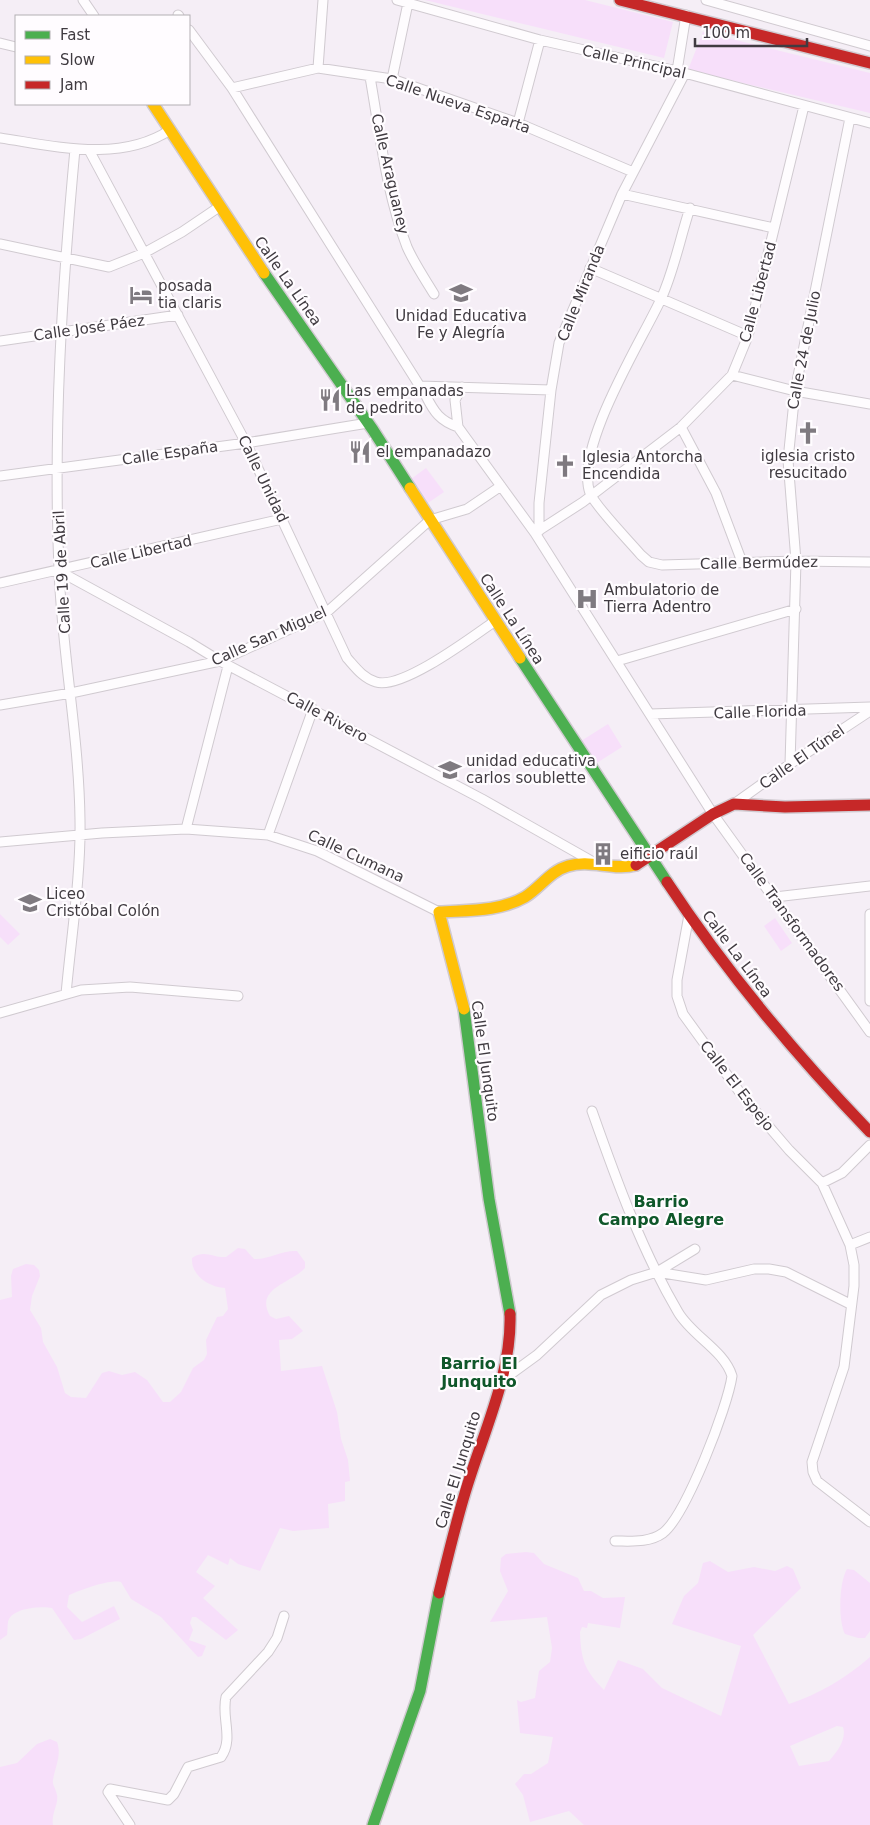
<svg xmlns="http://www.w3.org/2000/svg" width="870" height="1825" viewBox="0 0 870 1825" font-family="'DejaVu Sans',sans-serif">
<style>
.green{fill:#f7dffa;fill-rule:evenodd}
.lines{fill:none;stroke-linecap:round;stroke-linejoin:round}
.street-casing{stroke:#d0cad0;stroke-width:11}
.fast-casing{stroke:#d0cad0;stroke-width:14}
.slow-casing{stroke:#d0cad0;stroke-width:14}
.jam-casing{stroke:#d0cad0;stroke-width:14}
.street{stroke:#fefcfe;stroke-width:9}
.fast{stroke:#4caf50;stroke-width:11}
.slow{stroke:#ffc107;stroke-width:11}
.jam{stroke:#c62828;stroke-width:11}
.labels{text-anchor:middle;stroke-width:4.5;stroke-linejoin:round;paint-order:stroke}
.street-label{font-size:15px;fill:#403b41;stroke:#fffcff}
.poi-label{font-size:15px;fill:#403b41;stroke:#fffcff;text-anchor:start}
.neighbourhood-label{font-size:16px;font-weight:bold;fill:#0f572a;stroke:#fffcff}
</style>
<rect width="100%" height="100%" fill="#f5eef6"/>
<!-- green -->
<path class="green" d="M425,0h160l88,22 -9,36z
M703,32l167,41v40l-182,-43z
M426,468l18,24 -16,11 -17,-24z
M608,724l14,23 -27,17 -14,-23z
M0,914l20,20 -12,11 -8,-8z
M775,918l17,25 -11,8 -17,-25z
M238,1248l7,1 9,10c14,1 28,-9 43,-8l8,11v6c-13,15 -51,20 -35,48l6,3 13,-3 14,15 -11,8 -13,1 2,31 41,-5 15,46 4,27 7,21 2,21 -5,1v19l-17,3 1,24 -36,3 -13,-3 -20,43 -22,-7 -8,-6 -2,7 -20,-10 -12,17 19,14 -12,12 35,32 -12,10 -30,-23h-4l-2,6 3,7 -4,10 17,6 -4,10 -4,1 -37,-40 -30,-18 -10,-17c-12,-3 -40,8 -52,13l-2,12 15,15 32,-16 6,13 -39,20 -7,1 -22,-32c-11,-2 -37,0 -43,11 -2,4 -1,10 -2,16l-7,5v-340l12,-3 -1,-21 2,-7 13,-5 8,1 5,5 1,6 -8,20 -2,14 11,18 2,14 14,25 8,26 6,4 15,1 16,-25 7,-2 13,4 13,-3 12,8 16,22h7l11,-10 12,-24 11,-8 3,-6 -1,-14 11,-23 6,-1 5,-7 -3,-21c-16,-1 -34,-12 -33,-30 13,-9 21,0 34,-1z
M526,1552l8,1 10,11 34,14 6,13h7l12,7 22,-1 -5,31 -32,-5 -1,5 -5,-1 -2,5c1,27 4,38 24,58l14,-30 25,9 19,19 59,28 20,-70 -69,-22 12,-28 14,-13 5,-20 7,-2 18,11 26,-5 21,4 12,-5 6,3 8,19 -48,47 36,69c30,-10 57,-26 81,-47v168h-286l-15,-14 -39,11 -7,-27 -8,-11 9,-10h7l17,-11 5,-26 -33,-4 -3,-33 4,2 14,-4 4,-27 11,-9 2,-14 -5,-31 -57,5 18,-31 -8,-20 1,-13 5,-4zM837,1726l6,1c4,12 -6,25 -14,34l-30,5 -9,-20z
M847,1569l7,1 16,13v48l-5,7h-7l-13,-4c-7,-13 -6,-52 2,-65z
M50,1739l7,3c5,13 -2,25 -4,38 -1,5 3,9 4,15 2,9 -6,18 -4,30h-53v-58l17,-4 20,-19z"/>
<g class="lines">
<defs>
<path id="street" d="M83,0l11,16
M397,0l143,40 137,31 193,52
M706,0l164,46
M178,15l1,1
M189,30l43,58 86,-20 74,11 126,44 115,49
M0,43l16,4
M318,68l5,-68
M677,71l9,-56
M370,77c10,56 16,116 37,170 7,16 18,32 27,47
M392,79l16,-76
M232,88l194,308c8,16 14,25 32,31
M518,123l22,-83
M0,138c55,8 120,25 170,-8
M89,150l157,293 101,215c9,10 16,20 29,24 26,8 96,-45 119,-61
M622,194l152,34
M690,208c-10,30 -16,63 -29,91 -20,43 -87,149 -71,194 4,12 41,50 51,62l8,7 13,3 134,-4 74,1
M0,244l109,23 35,-14 38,-21 37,-25
M590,268l158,68
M0,341l178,-26
M732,375l63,16 75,13
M419,386l132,4
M462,387l-7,13 3,27 77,106 178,281 157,218
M681,427l35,66 26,69
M0,476l246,-33 122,-20
M539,531v-28l12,-113 8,-47 63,-149 63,-121
M535,533l48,-31 98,-75 51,-52 16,-39 56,-230
M59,571l130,71 31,19 262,138 113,64
M0,583l282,-64
M617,661l179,-52
M0,705l71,-12 149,-32 107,-49 103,-92 37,-11 34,-23
M650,714l220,-7
M790,764l6,-203 -8,-101 7,-69 55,-273
M734,804l56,-40 80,-53
M186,829l42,-163
M268,835l45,-126
M0,842l102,-9 84,-4 82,6 49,16 122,61
M775,897l95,-11
M689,915l-12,65v16l6,18 58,80 48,56 33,33 20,-10 28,-28
M66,994c5,-56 15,-118 14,-174 -1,-84 -18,-167 -21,-250 -6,-141 3,-281 16,-421
M870,1001v-87
M0,1013l81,-23 49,-3 108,9
M592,1111c24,68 49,138 86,201 14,24 46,38 54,64 -4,30 -46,139 -69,157 -14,10 -32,8 -48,8
M822,1183l28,62 4,20v21l-10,81 -32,95 1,10 4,9 53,41
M850,1245l20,-8
M657,1272l38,-23
M500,1382l37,-27 64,-60 30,-15 26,-8 49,8 48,-11h15l17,3 64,32
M130,1825l-22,-33 2,-3 58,11 6,-6 14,-27 33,-10c13,-18 0,-40 5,-60l42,-45 9,-14 7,-22"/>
<path id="fast" d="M264,273l109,157 37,58
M520,658l147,224
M464,1009l25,190 21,115
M373,1825l47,-134 19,-98"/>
<path id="slow" d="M153,104l111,169
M410,488l110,170
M464,1009l-25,-97c28,-2 60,0 86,-15 15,-9 25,-26 43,-31 22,-7 45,5 68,-1"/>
<path id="jam" d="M620,0l250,63
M636,865l77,-51 21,-10 51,3 85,-2
M667,882c60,91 128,172 203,250
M439,1593c8,-33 16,-67 26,-100 17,-58 47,-118 45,-179"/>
</defs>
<!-- street casing -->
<use href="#street" class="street-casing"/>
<!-- fast casing -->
<use href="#fast" class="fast-casing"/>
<!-- slow casing -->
<use href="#slow" class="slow-casing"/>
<!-- jam casing -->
<use href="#jam" class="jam-casing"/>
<!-- street -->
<use href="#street" class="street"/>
<!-- fast -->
<use href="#fast" class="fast"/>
<!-- slow -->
<use href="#slow" class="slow"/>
<!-- jam -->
<use href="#jam" class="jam"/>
</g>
<!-- icons -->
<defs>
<symbol id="school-bare" viewBox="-9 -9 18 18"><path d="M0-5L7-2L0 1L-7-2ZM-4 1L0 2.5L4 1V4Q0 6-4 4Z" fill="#7f7a80" stroke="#fffcff" stroke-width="2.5" paint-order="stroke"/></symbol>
<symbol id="hotel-bare" viewBox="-9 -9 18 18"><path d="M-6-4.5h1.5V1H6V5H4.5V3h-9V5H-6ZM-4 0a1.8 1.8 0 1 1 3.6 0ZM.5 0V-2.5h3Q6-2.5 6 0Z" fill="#7f7a80" stroke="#fffcff" stroke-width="2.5" paint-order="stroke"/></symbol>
<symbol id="restaurant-bare" viewBox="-9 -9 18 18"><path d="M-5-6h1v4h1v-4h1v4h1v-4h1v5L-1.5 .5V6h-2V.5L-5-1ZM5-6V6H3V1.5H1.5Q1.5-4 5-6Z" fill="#7f7a80" stroke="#fffcff" stroke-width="2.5" paint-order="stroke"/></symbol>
<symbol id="church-bare" viewBox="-9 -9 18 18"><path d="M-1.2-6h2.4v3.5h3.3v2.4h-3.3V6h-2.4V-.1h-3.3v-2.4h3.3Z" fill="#7f7a80" stroke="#fffcff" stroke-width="2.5" paint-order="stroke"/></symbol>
<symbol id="hospital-bare" viewBox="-9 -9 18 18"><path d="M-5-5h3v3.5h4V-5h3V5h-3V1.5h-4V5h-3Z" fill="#7f7a80" stroke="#fffcff" stroke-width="2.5" paint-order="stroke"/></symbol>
<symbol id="building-bare" viewBox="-9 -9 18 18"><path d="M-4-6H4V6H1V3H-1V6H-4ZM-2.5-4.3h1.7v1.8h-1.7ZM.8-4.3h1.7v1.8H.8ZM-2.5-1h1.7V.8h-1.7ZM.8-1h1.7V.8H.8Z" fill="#7f7a80" stroke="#fffcff" stroke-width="2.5" paint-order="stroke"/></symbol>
</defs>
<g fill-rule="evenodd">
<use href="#school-bare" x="445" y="277" width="32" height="32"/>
<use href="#hotel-bare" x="125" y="279" width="32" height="32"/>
<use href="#restaurant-bare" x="314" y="384" width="32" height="32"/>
<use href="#church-bare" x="792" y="417" width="32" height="32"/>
<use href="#restaurant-bare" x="344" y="436" width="32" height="32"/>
<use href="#church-bare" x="549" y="450" width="32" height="32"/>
<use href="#hospital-bare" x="571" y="583" width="32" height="32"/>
<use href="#school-bare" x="434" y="754" width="32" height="32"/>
<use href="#building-bare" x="587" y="838" width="32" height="32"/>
<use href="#school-bare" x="14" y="887" width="32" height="32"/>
</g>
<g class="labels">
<!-- street labels -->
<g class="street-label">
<text transform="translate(634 62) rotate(13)" y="5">Calle Principal</text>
<text transform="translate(458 104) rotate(19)" y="5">Calle Nueva Esparta</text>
<text transform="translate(390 174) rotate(77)" y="5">Calle Araguaney</text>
<text transform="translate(288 281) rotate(55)" y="5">Calle La Línea</text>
<text transform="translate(758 292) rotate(-75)" y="5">Calle Libertad</text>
<text transform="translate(581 293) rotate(-68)" y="5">Calle Miranda</text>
<text transform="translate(89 328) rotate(-8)" y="5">Calle José Páez</text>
<text transform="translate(804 350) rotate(-79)" y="5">Calle 24 de Julio</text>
<text transform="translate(170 453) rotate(-8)" y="5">Calle España</text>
<text transform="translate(263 479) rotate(64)" y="5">Calle Unidad</text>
<text transform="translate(141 552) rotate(-13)" y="5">Calle Libertad</text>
<text transform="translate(759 563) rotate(-1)" y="5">Calle Bermúdez</text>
<text transform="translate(62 572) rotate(-93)" y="5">Calle 19 de Abril</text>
<text transform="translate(512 619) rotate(57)" y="5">Calle La Línea</text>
<text transform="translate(269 636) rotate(-24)" y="5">Calle San Miguel</text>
<text transform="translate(760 712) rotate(-2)" y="5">Calle Florida</text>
<text transform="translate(327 717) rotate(28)" y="5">Calle Rivero</text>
<text transform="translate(802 757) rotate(-35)" y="5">Calle El Túnel</text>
<text transform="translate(356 856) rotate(25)" y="5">Calle Cumana</text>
<text transform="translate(792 922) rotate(54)" y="5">Calle Transformadores</text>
<text transform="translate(737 954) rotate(53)" y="5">Calle La Línea</text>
<text transform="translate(485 1061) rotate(82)" y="5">Calle El Junquito</text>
<text transform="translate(737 1086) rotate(52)" y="5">Calle El Espejo</text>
<text transform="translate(458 1470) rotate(-73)" y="5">Calle El Junquito</text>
</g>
<!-- poi labels -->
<g class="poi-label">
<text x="158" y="291">posada<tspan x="158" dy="17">tia claris</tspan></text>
<text x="461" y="321" text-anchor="middle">Unidad Educativa<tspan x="461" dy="17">Fe y Alegría</tspan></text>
<text x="346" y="396">Las empanadas<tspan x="346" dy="17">de pedrito</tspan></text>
<text x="376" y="457">el empanadazo</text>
<text x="808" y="461" text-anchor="middle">iglesia cristo<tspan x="808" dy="17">resucitado</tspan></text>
<text x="582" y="462">Iglesia Antorcha<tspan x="582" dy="17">Encendida</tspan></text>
<text x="604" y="595">Ambulatorio de<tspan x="604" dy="17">Tierra Adentro</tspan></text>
<text x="466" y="766">unidad educativa<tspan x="466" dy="17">carlos soublette</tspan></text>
<text x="620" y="859">eificio raúl</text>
<text x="46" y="899">Liceo<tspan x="46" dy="17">Cristóbal Colón</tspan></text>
</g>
<!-- neighbourhood labels -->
<g class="neighbourhood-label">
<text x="661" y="1207">Barrio<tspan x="661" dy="18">Campo Alegre</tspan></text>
<text x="479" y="1369">Barrio El<tspan x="479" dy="18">Junquito</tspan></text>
</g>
</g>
<!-- legend -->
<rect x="15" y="15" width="175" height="90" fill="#fffcff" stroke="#b3afb3"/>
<rect x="25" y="31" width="25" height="8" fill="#4caf50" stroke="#b3afb3"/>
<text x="60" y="40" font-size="15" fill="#403b41">Fast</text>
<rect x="25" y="56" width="25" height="8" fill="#ffc107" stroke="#b3afb3"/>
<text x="60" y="65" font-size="15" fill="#403b41">Slow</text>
<rect x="25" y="81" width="25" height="8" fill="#c62828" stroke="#b3afb3"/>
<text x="60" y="90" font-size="15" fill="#403b41">Jam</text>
<!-- scale -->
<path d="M695 38v8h112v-8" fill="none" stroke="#403b41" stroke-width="2.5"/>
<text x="702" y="38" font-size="15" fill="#403b41" stroke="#fffcff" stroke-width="4" paint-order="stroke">100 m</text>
</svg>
